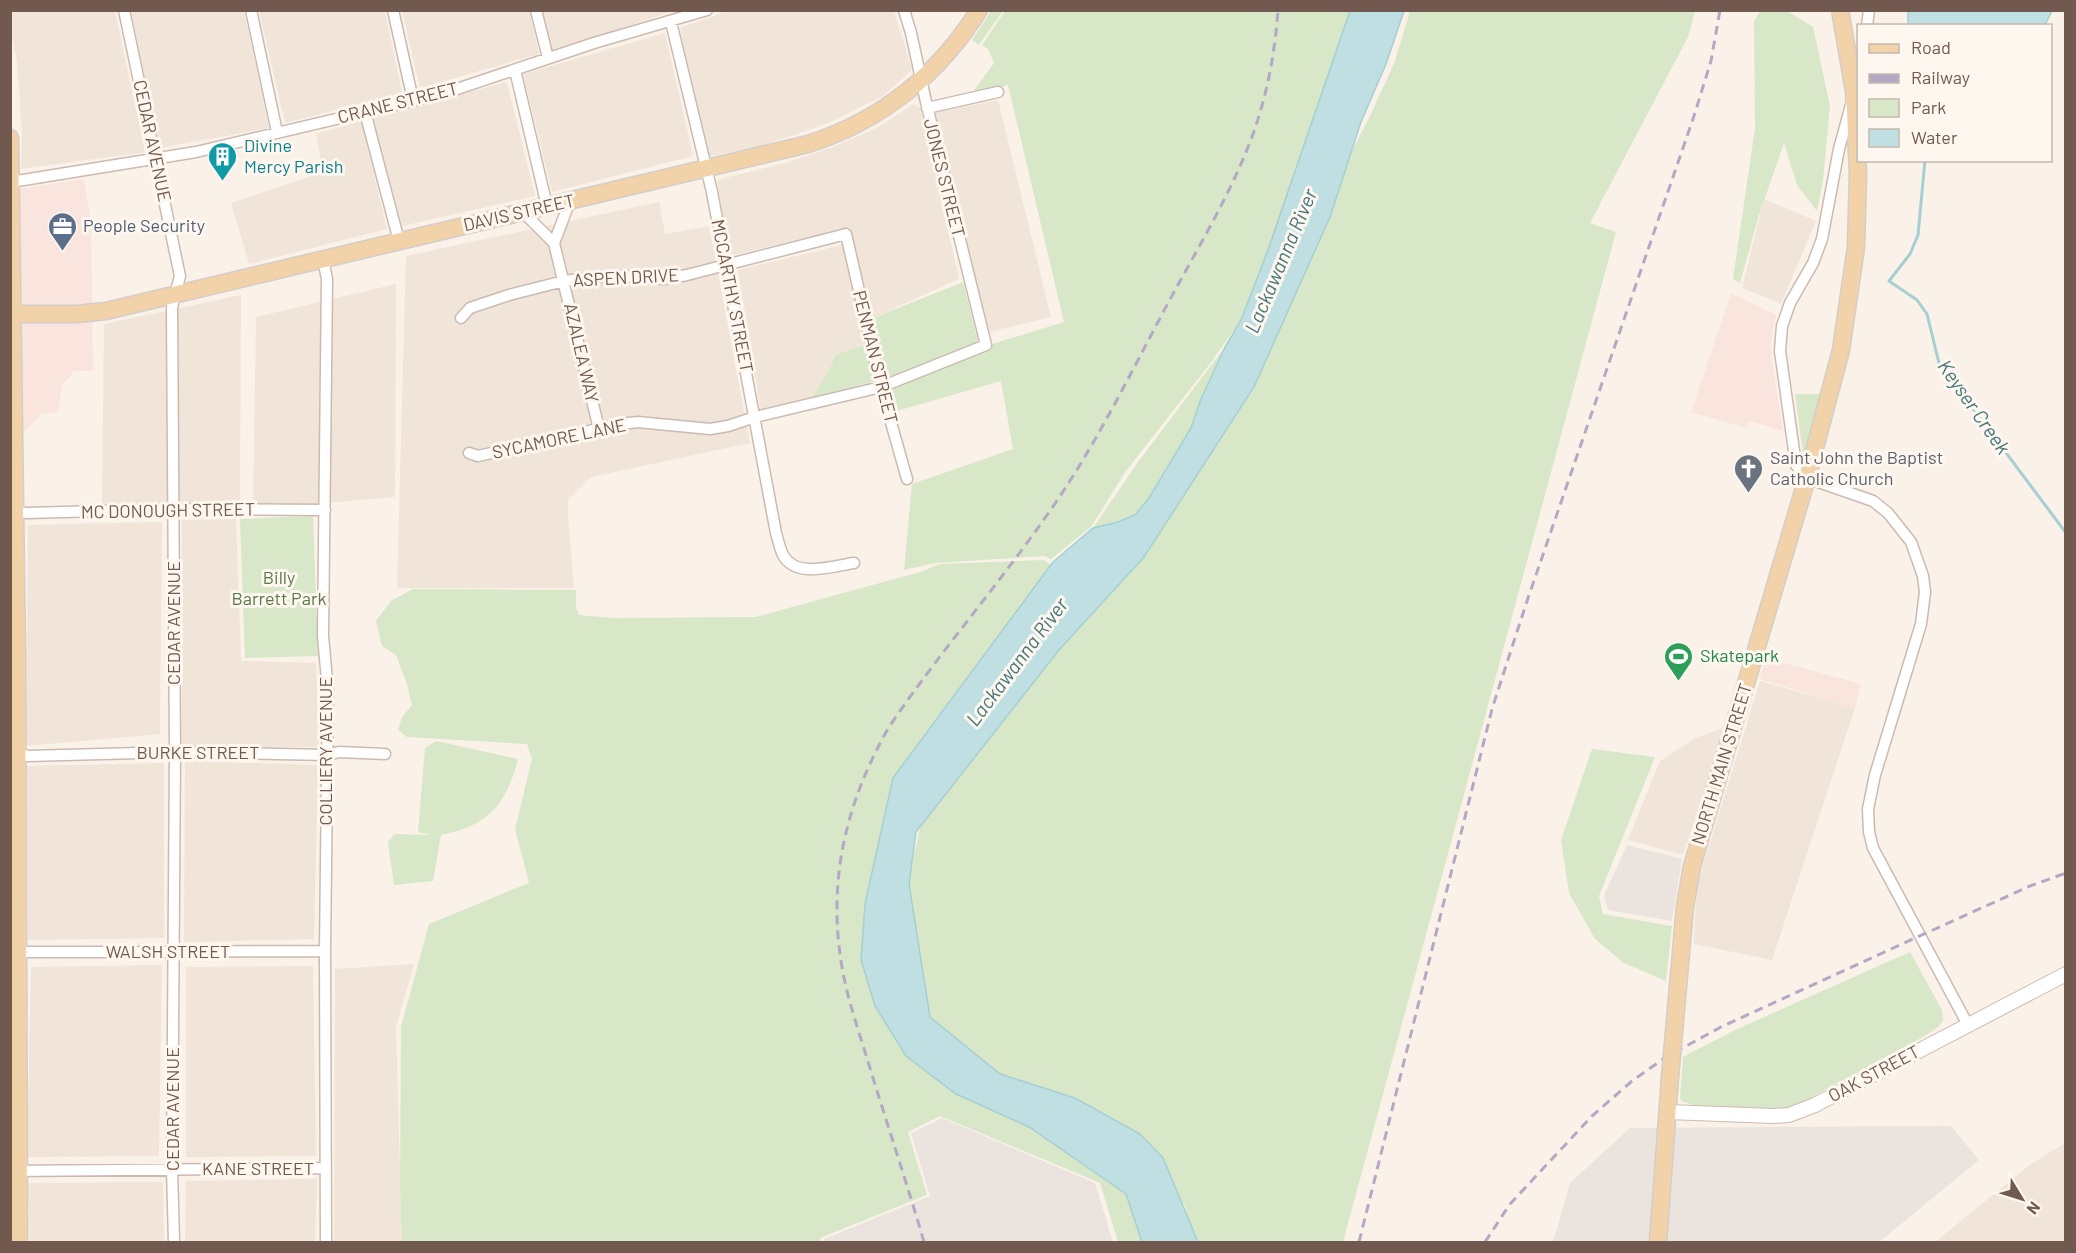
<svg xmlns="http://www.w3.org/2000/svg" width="2076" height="1253" viewBox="0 0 2076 1253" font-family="Barlow,sans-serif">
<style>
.residential{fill:#f1e4d8}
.commercial{fill:#f9e4de}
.industrial{fill:#eae3de}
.green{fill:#d7e7c8}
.water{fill:#bfdfe2;stroke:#a6cfd3;stroke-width:1.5}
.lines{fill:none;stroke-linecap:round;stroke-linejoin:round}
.stream{stroke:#a6cfd3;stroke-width:3}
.minor-casing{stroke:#ccbab0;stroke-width:13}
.tertiary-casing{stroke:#ccbab0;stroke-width:16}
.primary-casing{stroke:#d5cdca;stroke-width:19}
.minor{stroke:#fff;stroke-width:10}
.tertiary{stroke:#fff;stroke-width:14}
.primary{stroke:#f2d2a8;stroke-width:16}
.rail{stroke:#b5a8c4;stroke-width:3;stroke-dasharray:9 6;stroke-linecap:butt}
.primary-bridge-casing{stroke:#d5cdca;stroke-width:19;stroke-linecap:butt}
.primary-bridge{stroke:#f2d2a8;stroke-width:16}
.labels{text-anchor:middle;stroke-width:6;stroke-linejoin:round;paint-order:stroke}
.street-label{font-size:18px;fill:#72594f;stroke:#fdf7ef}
.culture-label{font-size:18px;fill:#0d838f;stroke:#fdf7ef;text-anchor:start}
.service-label{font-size:18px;fill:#4e5e75;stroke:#fdf7ef;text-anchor:start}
.worship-label{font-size:18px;fill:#5b616d;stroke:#fdf7ef;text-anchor:start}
.park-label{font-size:18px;fill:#597748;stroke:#fdf7ef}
.leisure-label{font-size:18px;fill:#27864d;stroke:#fdf7ef;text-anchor:start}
.water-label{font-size:20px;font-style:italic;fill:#47777c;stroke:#fdf7ef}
</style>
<rect width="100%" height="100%" fill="#faf2e9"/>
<!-- residential -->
<path class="residential" d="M541,10l131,1 -122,42z
M10,11h105l30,141 -124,17 1,-36 -5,-72 -6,-28z
M131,11h113l25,117 -109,20z
M259,11h126l17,82 -117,30z
M402,11h128l9,43 -119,34z
M727,11h167l18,59 -29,26 -57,28 -65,22 -54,11 -27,-129z
M665,33l28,123 -141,36 -29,-118z
M507,82l28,114 -133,30 -29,-108z
M998,100l53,217 -62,15 -55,-219z
M914,104l7,5 38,170 -86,39 -24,-91 -119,29 -13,-76 68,-17 45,-15 45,-19z
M361,121l26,108 -138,35 -18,-61 92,-31 -7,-38z
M1764,199l52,22 -35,83 -39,-16z
M659,202l6,32 44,-8 41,217 -159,34 -23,23v16l6,72h-177l9,-332z
M842,245l23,99 -30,11 -3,9 -20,34 -51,13 -23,-141z
M396,284l-1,213 -142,12 3,-192z
M241,295l-1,208 -138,1 2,-180z
M236,519l5,142 75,2 3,84h-137v-227z
M162,522l-2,212 -134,12 2,-221z
M1760,681l95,27 -83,252 -78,-16 2,-56z
M1726,726l-43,129 -55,-15 32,-79 34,-22z
M185,761l133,4 -4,174 -130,3z
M164,763v175l-136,2 -1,-174z
M414,964l-18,63 6,215h-68l1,-273z
M162,965l-3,191 -132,1 4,-190z
M313,966l3,190 -130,1v-190z
M2065,1143v99h-130l96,-78z
M317,1179l-2,63h-130l1,-61z
M163,1182l1,60h-134l-2,-59z"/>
<!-- commercial -->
<path class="commercial" d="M84,179l7,43 2,149h-19l-12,15 -4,26 -17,2 -17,19h-13v-243z
M1731,293l45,22 -4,18 -1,22 12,76 -33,-10 -3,7 -56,-16z
M1766,658l95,26 -6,24 -95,-29z"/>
<!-- industrial -->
<path class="industrial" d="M1627,845l55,14 -10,62 -64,-11 -4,-14z
M942,1118l153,65 18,59h-289v-3l106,-43 -19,-63z
M1951,1126l28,34 -100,82h-326l17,-59 60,-55z"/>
<!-- green -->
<path class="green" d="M1761,10l26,1 26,16 17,79 -7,75 -6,30 -20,-26 -13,-42 -25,72 -19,68 -7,-4 22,-151 -1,-107z
M991,11h12l-24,34 -7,-5z
M1005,11h345l-85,250 -24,59 -32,45 -83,106 -35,56 -40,32 -6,-3 -109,7 -32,7 8,-86 101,-35 -12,-68 -104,30 -11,-33 -74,20 20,-34 3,-9 42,-15 -4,-22 90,-36 18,71 11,-9 72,-22 -56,-237 -38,11 24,-33 -6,-14 -6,-4z
M1410,11h285l-7,26 -98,186 26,9 -273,1010h-152l-6,-36 -63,-63 -131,-64 -69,-60 -16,-129 15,-66 151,-203 206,-328 90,-173 26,-56z
M1225,347l-24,52 -10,29 -42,70 -14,17 -17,7 -25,6 45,-66z
M1795,394h28l-18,64 -2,-4z
M313,516l5,140 -73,2 -5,-139z
M1044,560l9,6 -160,212 -28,126 -4,56 95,134 73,33 97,67 16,48h-24l-18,-59 -160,-67 -32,16 19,63 -107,43 1,4h-419l-2,-58 1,-157 28,-103 100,-41 -14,-54 17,-70 -5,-15 -120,-7 -9,-7 4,-13 10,-12 -5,-21 -11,-29 -14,-9 -6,-25 15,-20 22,-12 163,1v18l3,7 33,3 144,-1 164,-45 20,-8z
M436,741l82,18c-11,45 -31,68 -77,76l-8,46 -39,4 -6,-43 6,-8 38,1 -14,-3 7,-84z
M1592,749l63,8 -56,139 4,18 69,12 -6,55 -42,-18 -29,-24 -26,-46 -8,-53z
M1910,952l32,58 1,11 -6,7 -14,9 -122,66 -21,6 -86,-4 -11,-3 -3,-3 3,-42 52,-27z"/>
<!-- water -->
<path class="water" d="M1350,11h54l-18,53 -25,58 -31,95 -76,170 -110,170 -85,93 -143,182 -7,52 21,133 70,57 75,24 65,36 23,24 35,84h-56l-16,-48 -97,-67 -73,-33 -50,-38 -31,-50 -14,-46 4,-56 28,-126 160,-216 40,-34 25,-6 17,-7 14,-17 42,-70 10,-29 24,-52 16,-27 27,-70z
M1908,11v-1l144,1 -7,14 -137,1z"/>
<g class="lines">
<!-- stream -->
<path class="stream" d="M1925,160l-7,75 -8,19 -21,27 28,19 10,14 12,49 127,170"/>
<defs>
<path id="minor" d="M124,10l56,266 -8,31 3,445 -3,417 2,73
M251,10l26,122
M393,10l20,90
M536,10l12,48
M671,22l41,170 64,341c2,7 4,16 7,22 13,24 50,11 71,8
M1867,26l2,-16
M515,70l32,136
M1851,105l-12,44 -17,90 -9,24 -23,40 -8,23 -2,25 16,114 11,13 66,23 15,12 23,29 12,34 2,16 -4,32 -46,151 -7,34 1,23 4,16 95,177
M927,108l71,-16
M365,112l34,129
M11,182l185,-30 246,-58 152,-51 113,-33
M523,212l31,31 45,186
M554,243l16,-42
M323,259l4,20 -4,357 5,55 -3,260 1,291
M461,318l9,-10 39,-13 55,-14 32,-4 29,-1 38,3 24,-4 159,-41 35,153 26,92
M469,453l9,3 142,-32 18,-2 72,7 18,-3 27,-9 126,-30 105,-42 -60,-243 -15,-69 -7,-23
M11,511l16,2 146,-4 152,1
M14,753l14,3 147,-4 153,3 11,-3 46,2
M14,952l311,-1
M10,1171l316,-3"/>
<path id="tertiary" d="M1668,1112l105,4 16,-1 26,-10 251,-131"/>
<path id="primary" d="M10,138l7,516 2,588
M10,314h67l29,-3 702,-167c73,-23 131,-70 171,-134
M1678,987l7,-81 7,-40 115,-388 34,-128 15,-103 2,-73 -4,-83 -14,-81
M1658,1242l12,-165"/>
</defs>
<!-- minor casing -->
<use href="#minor" class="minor-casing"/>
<!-- tertiary casing -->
<use href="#tertiary" class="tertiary-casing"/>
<!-- primary casing -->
<use href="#primary" class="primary-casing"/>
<!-- minor -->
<use href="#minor" class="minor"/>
<!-- tertiary -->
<use href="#tertiary" class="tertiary"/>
<!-- primary -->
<use href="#primary" class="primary"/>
<!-- rail -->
<path class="rail" d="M924,1242c-18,-62 -39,-124 -58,-187 -9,-29 -19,-58 -24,-88 -15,-86 4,-165 47,-240 52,-77 113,-146 165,-222 46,-67 81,-141 120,-213 28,-51 59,-103 79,-158 14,-39 22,-81 25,-124
M1359,1242l133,-533 34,-105 168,-488 17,-55 9,-51
M1485,1242l25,-38 82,-88 40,-35 34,-24 55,-30 181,-83 128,-58 36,-13"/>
<defs>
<path id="primary-bridge" d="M1670,1077l8,-90"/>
</defs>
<!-- primary-bridge casing -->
<use href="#primary-bridge" class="primary-bridge-casing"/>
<!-- primary-bridge -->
<use href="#primary-bridge" class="primary-bridge"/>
</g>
<!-- icons -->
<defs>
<symbol id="building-pin" viewBox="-11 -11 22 30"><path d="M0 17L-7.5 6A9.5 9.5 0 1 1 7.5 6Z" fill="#0f9aa8" stroke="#fdf7ef"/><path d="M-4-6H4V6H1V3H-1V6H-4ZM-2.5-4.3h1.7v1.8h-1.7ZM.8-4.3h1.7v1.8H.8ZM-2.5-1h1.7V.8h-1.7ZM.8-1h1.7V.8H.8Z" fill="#fff"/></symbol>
<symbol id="office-pin" viewBox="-11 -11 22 30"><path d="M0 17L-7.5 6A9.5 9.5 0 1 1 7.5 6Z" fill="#5c6f8a" stroke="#fdf7ef"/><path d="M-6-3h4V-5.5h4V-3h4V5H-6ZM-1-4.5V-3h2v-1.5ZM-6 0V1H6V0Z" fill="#fff"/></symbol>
<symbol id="church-pin" viewBox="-11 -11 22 30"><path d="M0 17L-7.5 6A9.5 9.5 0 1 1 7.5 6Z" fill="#6b7280" stroke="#fdf7ef"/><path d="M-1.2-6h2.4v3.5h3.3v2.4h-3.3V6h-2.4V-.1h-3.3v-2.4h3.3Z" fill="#fff"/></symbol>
<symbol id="stadium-pin" viewBox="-11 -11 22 30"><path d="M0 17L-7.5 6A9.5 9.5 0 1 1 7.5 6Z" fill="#2e9e5b" stroke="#fdf7ef"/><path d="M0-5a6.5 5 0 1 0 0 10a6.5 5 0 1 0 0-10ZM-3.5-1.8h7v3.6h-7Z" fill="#fff"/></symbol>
</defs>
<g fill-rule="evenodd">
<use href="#building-pin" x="206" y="140" width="33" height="45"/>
<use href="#office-pin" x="46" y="210" width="33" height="45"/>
<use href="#church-pin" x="1732" y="452" width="33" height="45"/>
<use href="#stadium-pin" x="1662" y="640" width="33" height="45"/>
</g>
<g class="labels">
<!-- street labels -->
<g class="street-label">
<text transform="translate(398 103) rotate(-14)" y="6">CRANE STREET</text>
<text transform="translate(152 141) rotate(78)" y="6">CEDAR AVENUE</text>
<text transform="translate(944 178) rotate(76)" y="6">JONES STREET</text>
<text transform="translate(519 213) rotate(-13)" y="6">DAVIS STREET</text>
<text transform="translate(626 278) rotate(-3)" y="6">ASPEN DRIVE</text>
<text transform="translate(732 296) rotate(79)" y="6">MCCARTHY STREET</text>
<text transform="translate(581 353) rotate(77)" y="6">AZALEA WAY</text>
<text transform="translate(875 357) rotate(76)" y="6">PENMAN STREET</text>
<text transform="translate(559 439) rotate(-12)" y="6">SYCAMORE LANE</text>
<text transform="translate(168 511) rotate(-1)" y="6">MC DONOUGH STREET</text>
<text transform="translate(174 623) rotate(-90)" y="6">CEDAR AVENUE</text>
<text transform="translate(326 751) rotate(-90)" y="6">COLLIERY AVENUE</text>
<text x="198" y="759">BURKE STREET</text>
<text transform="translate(1722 764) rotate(-73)" y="6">NORTH MAIN STREET</text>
<text x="168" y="958">WALSH STREET</text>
<text transform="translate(1874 1074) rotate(-28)" y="6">OAK STREET</text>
<text transform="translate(173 1109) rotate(-90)" y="6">CEDAR AVENUE</text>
<text x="258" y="1175">KANE STREET</text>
</g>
<!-- culture labels -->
<g class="culture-label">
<text x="244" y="152">Divine<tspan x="244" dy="21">Mercy Parish</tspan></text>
</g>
<!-- service labels -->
<g class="service-label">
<text x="83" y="232">People Security</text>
</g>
<!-- worship labels -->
<g class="worship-label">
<text x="1770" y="464">Saint John the Baptist<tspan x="1770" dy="21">Catholic Church</tspan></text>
</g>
<!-- park labels -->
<g class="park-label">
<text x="279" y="584">Billy<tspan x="279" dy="21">Barrett Park</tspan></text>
</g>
<!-- leisure labels -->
<g class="leisure-label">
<text x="1700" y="662">Skatepark</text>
</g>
<!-- water labels -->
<g class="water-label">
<text transform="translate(1281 261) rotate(-67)" y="7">Lackawanna River</text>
<text transform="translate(1974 407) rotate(55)" y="7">Keyser Creek</text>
<text transform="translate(1017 662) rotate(-53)" y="7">Lackawanna River</text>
</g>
</g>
<!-- border -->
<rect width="2076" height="1253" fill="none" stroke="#72594f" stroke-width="24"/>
<!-- legend -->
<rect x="1857" y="24" width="195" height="138" fill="#fdf7ef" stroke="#c5b8af" stroke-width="1.5"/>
<rect x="1869" y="44" width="30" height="9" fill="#f2d2a8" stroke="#c5b8af" stroke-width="1.5"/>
<text x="1911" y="54" font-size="18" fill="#72594f">Road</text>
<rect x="1869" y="74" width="30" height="9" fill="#b5a8c4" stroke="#c5b8af" stroke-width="1.5"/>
<text x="1911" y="84" font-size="18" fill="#72594f">Railway</text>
<rect x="1869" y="99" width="30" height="18" fill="#d7e7c8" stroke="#c5b8af" stroke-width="1.5"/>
<text x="1911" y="114" font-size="18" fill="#72594f">Park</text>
<rect x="1869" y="129" width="30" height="18" fill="#bfdfe2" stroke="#c5b8af" stroke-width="1.5"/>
<text x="1911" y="144" font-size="18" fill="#72594f">Water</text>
<!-- north arrow -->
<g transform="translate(2022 1199) rotate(128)" stroke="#fdf7ef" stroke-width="4.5" paint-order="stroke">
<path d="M0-4.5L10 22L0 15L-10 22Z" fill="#72594f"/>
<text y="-9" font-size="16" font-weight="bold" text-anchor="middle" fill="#72594f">N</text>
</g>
</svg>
